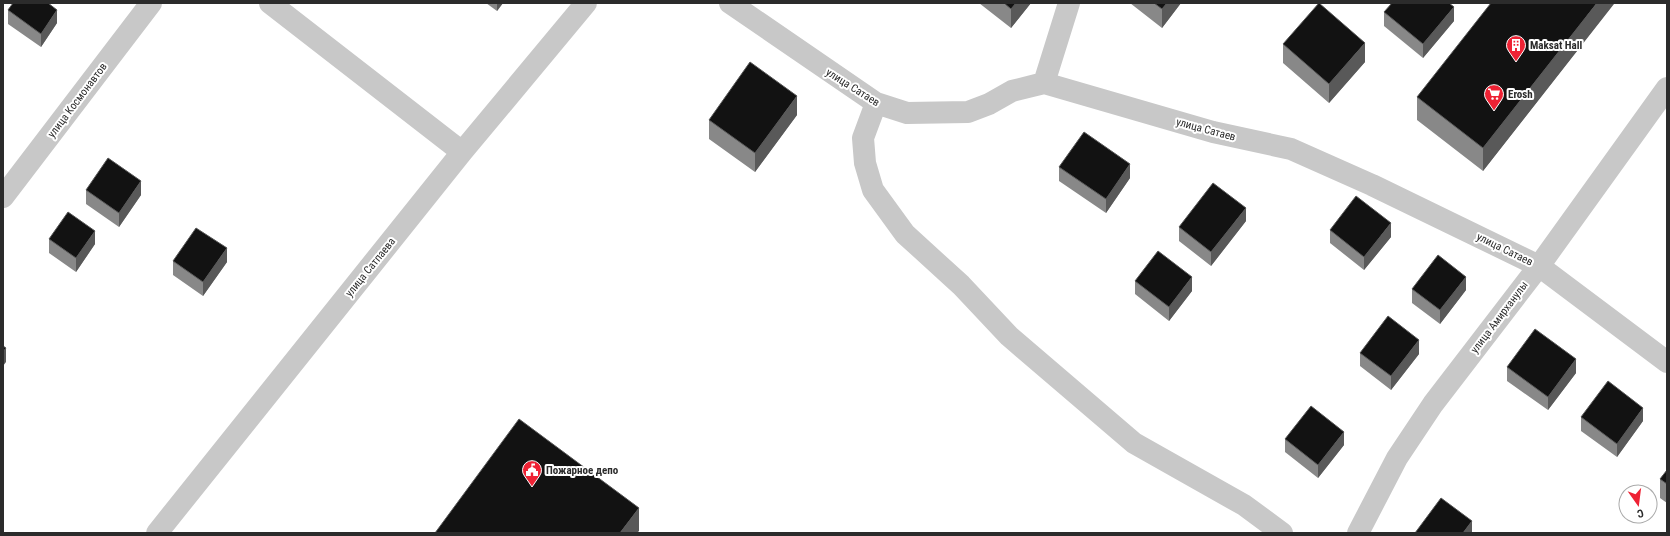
<svg xmlns="http://www.w3.org/2000/svg" width="1670" height="536" viewBox="0 0 1670 536" font-family="'Roboto Condensed',sans-serif">
<style>
.lines{fill:none;stroke-linecap:round;stroke-linejoin:round}
.minor{stroke:#c8c8c8;stroke-width:22}
.wall{fill:#888}
.shaded-wall{fill:#595959}
.building{fill:#121212;stroke:#595959}
.labels{text-anchor:middle;stroke-width:4;stroke-linejoin:round;paint-order:stroke}
.poi-label{font-size:11px;font-weight:bold;fill:#2b2b2b;stroke:#fff;text-anchor:start}
.street-label{font-size:11px;fill:#2b2b2b;stroke:#fff}
</style>
<rect width="100%" height="100%" fill="#fff"/>
<g class="lines">
<!-- minor -->
<path class="minor" d="M270,3l192,149
M730,3l146,100 31,10 61,-1 21,-8 23,-13 32,-8 169,49 78,17 81,36 167,81 128,96
M1044,83l25,-80
M876,103l-13,35 2,25 8,27 32,44 56,51 48,51 125,107 110,62 38,28
M3,197l148,-194
M157,533l305,-381 124,-149
M1358,533l39,-75 36,-54 106,-138 128,-178"/>
</g>
<!-- wall -->
<path class="wall" d="M486,3h17l-6,8z
M979,3h52l-20,25z
M1130,3h51l-19,25z
M1614,3l-131,168 -66,-51v-23z
M8,10l49,13 -16,24 -33,-23z
M1384,12l70,9 -31,37 -39,-32z
M1283,44l82,18 -36,41 -46,-40z
M797,115l-42,57 -46,-33v-19z
M1059,167l71,11 -24,35 -47,-32z
M86,190l55,5 -22,32 -33,-23z
M1246,221l-35,45 -32,-25v-14z
M1330,230l61,7 -27,33 -34,-27z
M49,239l46,5 -19,28 -27,-19z
M173,261l54,1 -24,34 -30,-21z
M1135,281l57,10 -23,30 -34,-27z
M1412,289l54,1 -26,34 -28,-21z
M1360,353l59,1 -28,36 -31,-24z
M1507,367l69,6 -28,37 -41,-29z
M1581,417l62,4 -26,36 -36,-26z
M1285,439l59,6 -26,33 -33,-26z
M1667,470v33l-7,-5v-19z"/>
<!-- shaded-wall -->
<path class="shaded-wall" d="M497,3h6l-6,8z
M1016,3h15l-20,25v-19z
M1167,3h14l-19,25v-19z
M1597,3h17v1l-131,167v-23z
M1454,7v14l-31,37v-14z
M57,10v13l-16,24v-13z
M1365,43v19l-36,41v-19z
M4,81v14l-1,2v-14z
M797,96v19l-42,57v-19z
M1130,164v14l-24,35v-14z
M141,181v14l-22,32v-14z
M1246,208v13l-35,45v-14z
M1391,223v14l-27,33v-13z
M95,231v13l-19,28v-14z
M227,248v14l-24,34v-14z
M1192,277v14l-23,30v-14z
M1466,277v13l-26,34v-14z
M1419,340v14l-28,36v-14z
M6,348v14l-3,4v-14z
M1576,359v14l-28,37v-13z
M1643,408v13l-26,36v-13z
M1344,432v13l-26,33v-13z
M639,508v23l-2,2h-17z
M1472,521v12h-9z"/>
<!-- building -->
<path class="building" d="M13,3h35l9,7 -16,24 -33,-24z
M1004,3h12l-5,6z
M1154,3h13l-5,6z
M1319,3l46,40 -36,41 -46,-40z
M1392,3h57l5,4 -31,37 -39,-32z
M1491,3h106l-114,145 -66,-51z
M750,62l47,34 -42,57 -46,-33z
M1084,132l46,32 -24,35 -47,-32z
M108,158l33,23 -22,32 -33,-23z
M1213,183l33,25 -35,44 -32,-25z
M1356,196l35,27 -27,34 -34,-27z
M68,212l27,19 -19,27 -27,-19z
M196,228l31,20 -24,34 -30,-21z
M1158,251l34,26 -23,30 -34,-26z
M1438,255l28,22 -26,33 -28,-21z
M1388,316l31,24 -28,36 -31,-23z
M1535,329l41,30 -28,38 -41,-30z
M3,346l3,2 -3,4z
M1608,381l35,27 -26,36 -36,-27z
M1311,406l33,26 -26,33 -33,-26z
M519,419l120,89 -19,25h-185z
M1667,470v14l-7,-5z
M1441,498l31,23 -9,12h-48z"/>
<!-- icons -->
<defs>
<symbol id="building-pin" viewBox="-11 -11 22 30"><path d="M0 17L-7.5 6A9.5 9.5 0 1 1 7.5 6Z" fill="#ee2234" stroke="#fff"/><path d="M-4-6H4V6H1V3H-1V6H-4ZM-2.5-4.3h1.7v1.8h-1.7ZM.8-4.3h1.7v1.8H.8ZM-2.5-1h1.7V.8h-1.7ZM.8-1h1.7V.8H.8Z" fill="#fff"/></symbol>
<symbol id="supermarket-pin" viewBox="-11 -11 22 30"><path d="M0 17L-7.5 6A9.5 9.5 0 1 1 7.5 6Z" fill="#ee2234" stroke="#fff"/><path d="M-6-5.5h2.5l.6 2H6L4.5 2H-2.5L-4.4-4H-6ZM-1.5 3.2a1.3 1.3 0 1 0 .1 0ZM3 3.2a1.3 1.3 0 1 0 .1 0Z" fill="#fff"/></symbol>
<symbol id="civic-pin" viewBox="-11 -11 22 30"><path d="M0 17L-7.5 6A9.5 9.5 0 1 1 7.5 6Z" fill="#ee2234" stroke="#fff"/><path d="M-.6-6.5H3V-4.5H.6V-3L4-1V1h2V6H-6V1h2V-1L-.6-3ZM-1.2 2.5V6h2.4V2.5Z" fill="#fff"/></symbol>
</defs>
<g fill-rule="evenodd">
<use href="#building-pin" x="1505" y="34" width="22" height="30"/>
<use href="#supermarket-pin" x="1483" y="83" width="22" height="30"/>
<use href="#civic-pin" x="521" y="459" width="22" height="30"/>
</g>
<g class="labels">
<!-- poi labels -->
<g class="poi-label">
<text x="1530" y="49">Maksat Hall</text>
<text x="1508" y="98">Erosh</text>
<text x="546" y="474">Пожарное депо</text>
</g>
<!-- street labels -->
<g class="street-label">
<text transform="translate(853 87) rotate(32)" y="4">улица Сатаев</text>
<text transform="translate(77 100) rotate(-53)" y="4">улица Космонавтов</text>
<text transform="translate(1206 129) rotate(15)" y="4">улица Сатаев</text>
<text transform="translate(1505 249) rotate(26)" y="4">улица Сатаев</text>
<text transform="translate(370 267) rotate(-51)" y="4">улица Сатпаева</text>
<text transform="translate(1499 317) rotate(-53)" y="4">улица Амирханулы</text>
</g>
</g>
<!-- border -->
<rect width="1670" height="536" fill="none" stroke="#2b2b2b" stroke-width="8"/>
<!-- north arrow -->
<g transform="translate(1638 504) rotate(166)"><circle r="19" fill="#ffffff" stroke="#aaaaaa"/>
<path d="M0-3L7 15L0 10L-7 15Z" fill="#ee2234"/>
<text y="-6" font-size="11" font-weight="bold" text-anchor="middle" fill="#2b2b2b">С</text>
</g>
</svg>
